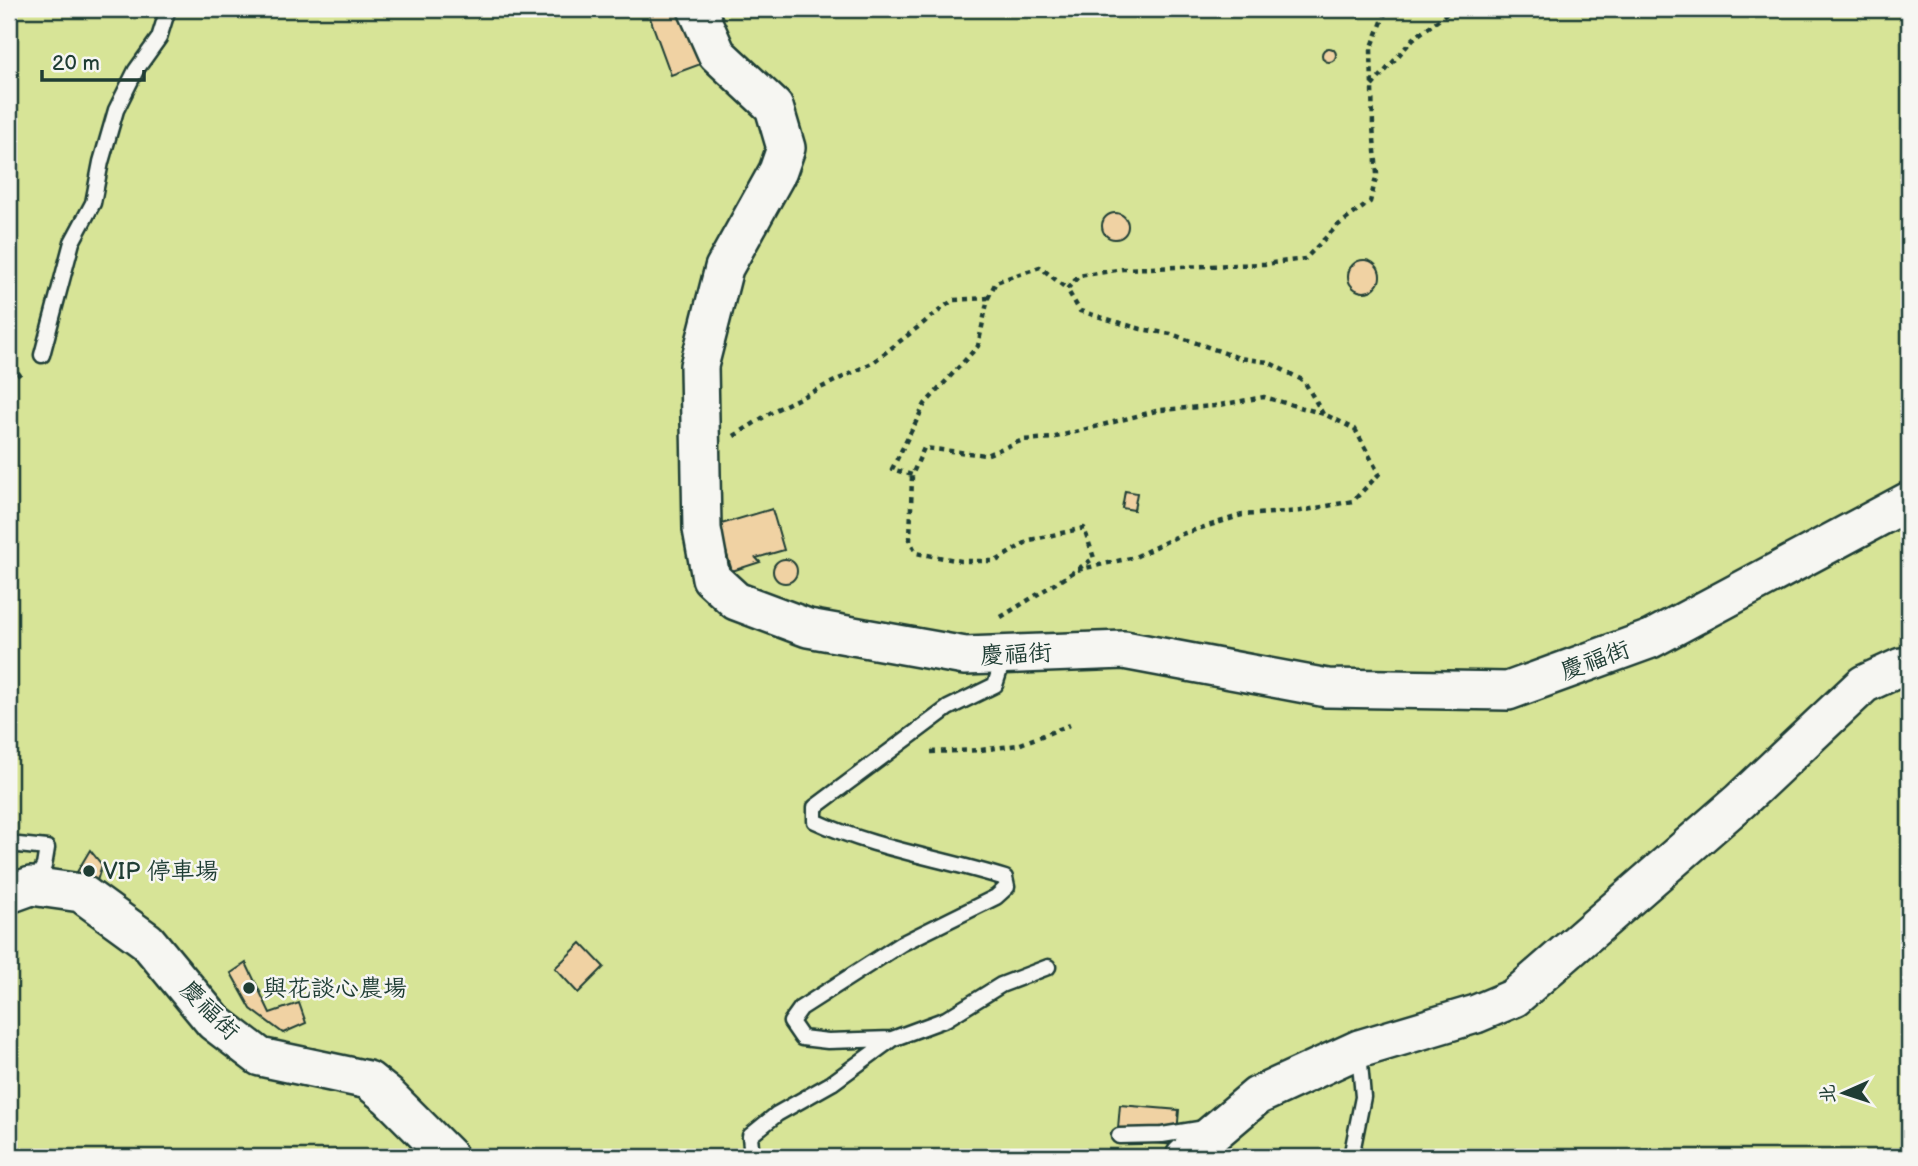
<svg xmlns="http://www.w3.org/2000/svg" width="1918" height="1166" viewBox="0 0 1918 1166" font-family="'Balsamiq Sans','LXGW WenKai TC',sans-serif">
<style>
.green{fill:#d7e497;stroke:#7b9066;stroke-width:2}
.building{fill:#f0d2a3;stroke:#1f3d34;stroke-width:2}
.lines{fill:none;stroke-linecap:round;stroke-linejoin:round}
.service-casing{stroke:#1f3d34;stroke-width:19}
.tertiary-casing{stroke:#1f3d34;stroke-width:42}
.path{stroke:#1f3d34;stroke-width:4.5;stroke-dasharray:5 5;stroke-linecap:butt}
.service{stroke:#f6f6f2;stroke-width:14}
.tertiary{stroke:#f6f6f2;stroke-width:37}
.poi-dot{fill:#1f3d34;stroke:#f6f6f2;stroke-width:2.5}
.labels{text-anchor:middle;stroke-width:5;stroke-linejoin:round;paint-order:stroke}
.street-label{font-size:24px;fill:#1f3d34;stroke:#f6f6f2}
.poi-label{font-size:24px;fill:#1f3d34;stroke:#f6f6f2;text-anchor:start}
</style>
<rect width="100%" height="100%" fill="#f5efe2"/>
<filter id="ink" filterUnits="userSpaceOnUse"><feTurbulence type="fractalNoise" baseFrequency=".0143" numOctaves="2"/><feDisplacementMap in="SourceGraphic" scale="14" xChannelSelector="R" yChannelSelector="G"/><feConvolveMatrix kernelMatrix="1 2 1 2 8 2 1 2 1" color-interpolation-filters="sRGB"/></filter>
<g filter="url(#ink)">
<!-- green -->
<path class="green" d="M9,9h1900v1148h-1900z"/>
<!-- building -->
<path class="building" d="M667,9h23l19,52 -38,14 -22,-60z
M1322 55a7 7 0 1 1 14 0a7 7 0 1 1-14 0Z
M1102 226a13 13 0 1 1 26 0a13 13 0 1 1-26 0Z
M1348 276a16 16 0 1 1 32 0a16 16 0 1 1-32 0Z
M1125,491l12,2 -3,17 -12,-2z
M772,509l12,41 -28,8 4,4 -28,9 -14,-46z
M773 571a12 12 0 1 1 24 0a12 12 0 1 1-24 0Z
M90,850l12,15 -7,22 -21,-10z
M581,943l23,24 -26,26 -23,-25z
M246,963l24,50 29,-10 7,20 -23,10 -32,-24 -20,-36z
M1120,1105l59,5 -3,35 -59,-5z"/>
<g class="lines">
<defs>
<path id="service" d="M42,355l30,-113 21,-39 8,-41 15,-52 20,-40 23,-32 9,-29
M9,844l38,4 -3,18 -12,19
M892,1039l-64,2 -26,-3 -11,-16 10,-14 100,-64 95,-47 11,-10 -2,-9c-63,-20 -130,-29 -190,-57v-14l133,-99 47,-23 9,-28
M1119,1136l43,-1 43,-7
M752,1157l-2,-21 27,-22 55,-31 60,-44 54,-20 55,-34 47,-18
M1351,1157l12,-60 -4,-45"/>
<path id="tertiary" d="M697,9l20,45 57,53 12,41 -8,23 -54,97 -25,98 3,163 9,49 25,23 72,27 157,28 159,-6 203,38 181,3 143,-52 258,-138
M9,894l22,-8 50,7 66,48 67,81 46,35 108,23 20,16 61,61
M1185,1157l72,-61 102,-47 117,-35 38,-16 226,-197 124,-117 37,-17 8,1"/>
</defs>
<!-- service casing -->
<use href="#service" class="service-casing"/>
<!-- tertiary casing -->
<use href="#tertiary" class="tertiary-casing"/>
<!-- path -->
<path class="path" d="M1372,86l41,-47 40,-30
M988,298l8,-16 44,-15 27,22
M9,382l15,-12
M1323,414l-19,-33 -36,-19 -29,-4 -68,-24 -30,-5 -61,-18 -13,-22 12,-13 44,-7 141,-5 41,-5 32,-33 33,-24 7,-28 -4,-47 -2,-78 16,-40
M734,436l41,-26 97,-47 81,-63 35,-2 -10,48 -53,58 -33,65 20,6
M1001,617l76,-47 58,-13 47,-23 60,-19 59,-4 52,-10 26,-27 -24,-45 -31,-15 -60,-17 -50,9 -54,4 -108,28 -29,2 -37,15 -62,-7 -12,27 -2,66 6,12 45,8h35l34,-21 54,-12 10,30 -32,22
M931,752l50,-2 37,-5 52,-20"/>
<!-- service -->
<use href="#service" class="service"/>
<!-- tertiary -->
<use href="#tertiary" class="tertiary"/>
</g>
</g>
<!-- markers -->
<g class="poi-dot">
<circle cx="89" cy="871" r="7"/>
<circle cx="249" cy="988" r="7"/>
</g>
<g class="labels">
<!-- street labels -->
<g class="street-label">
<text transform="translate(1016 654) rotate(-3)" y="8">慶福街</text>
<text transform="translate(1595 660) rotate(-20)" y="8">慶福街</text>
<text transform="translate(210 1010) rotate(45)" y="8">慶福街</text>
</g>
<!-- poi labels -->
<g class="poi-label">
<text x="103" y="879">VIP 停車場</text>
<text x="263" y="996">與花談心農場</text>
</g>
</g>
<!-- margin -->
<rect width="1918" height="1166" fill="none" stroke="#f6f6f2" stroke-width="35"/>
<rect x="18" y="18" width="1883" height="1131" fill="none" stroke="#1f3d34" stroke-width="2.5" filter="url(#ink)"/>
<!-- north arrow -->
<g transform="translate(1844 1093) rotate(267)" stroke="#f6f6f2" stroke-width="5" paint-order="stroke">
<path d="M0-5L12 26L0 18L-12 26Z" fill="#1f3d34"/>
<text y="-10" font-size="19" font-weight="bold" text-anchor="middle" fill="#1f3d34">北</text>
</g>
<!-- scale -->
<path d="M42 70v10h102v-10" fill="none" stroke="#1f3d34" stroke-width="3.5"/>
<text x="52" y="70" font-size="21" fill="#1f3d34" stroke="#f6f6f2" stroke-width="5" paint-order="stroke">20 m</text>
</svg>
